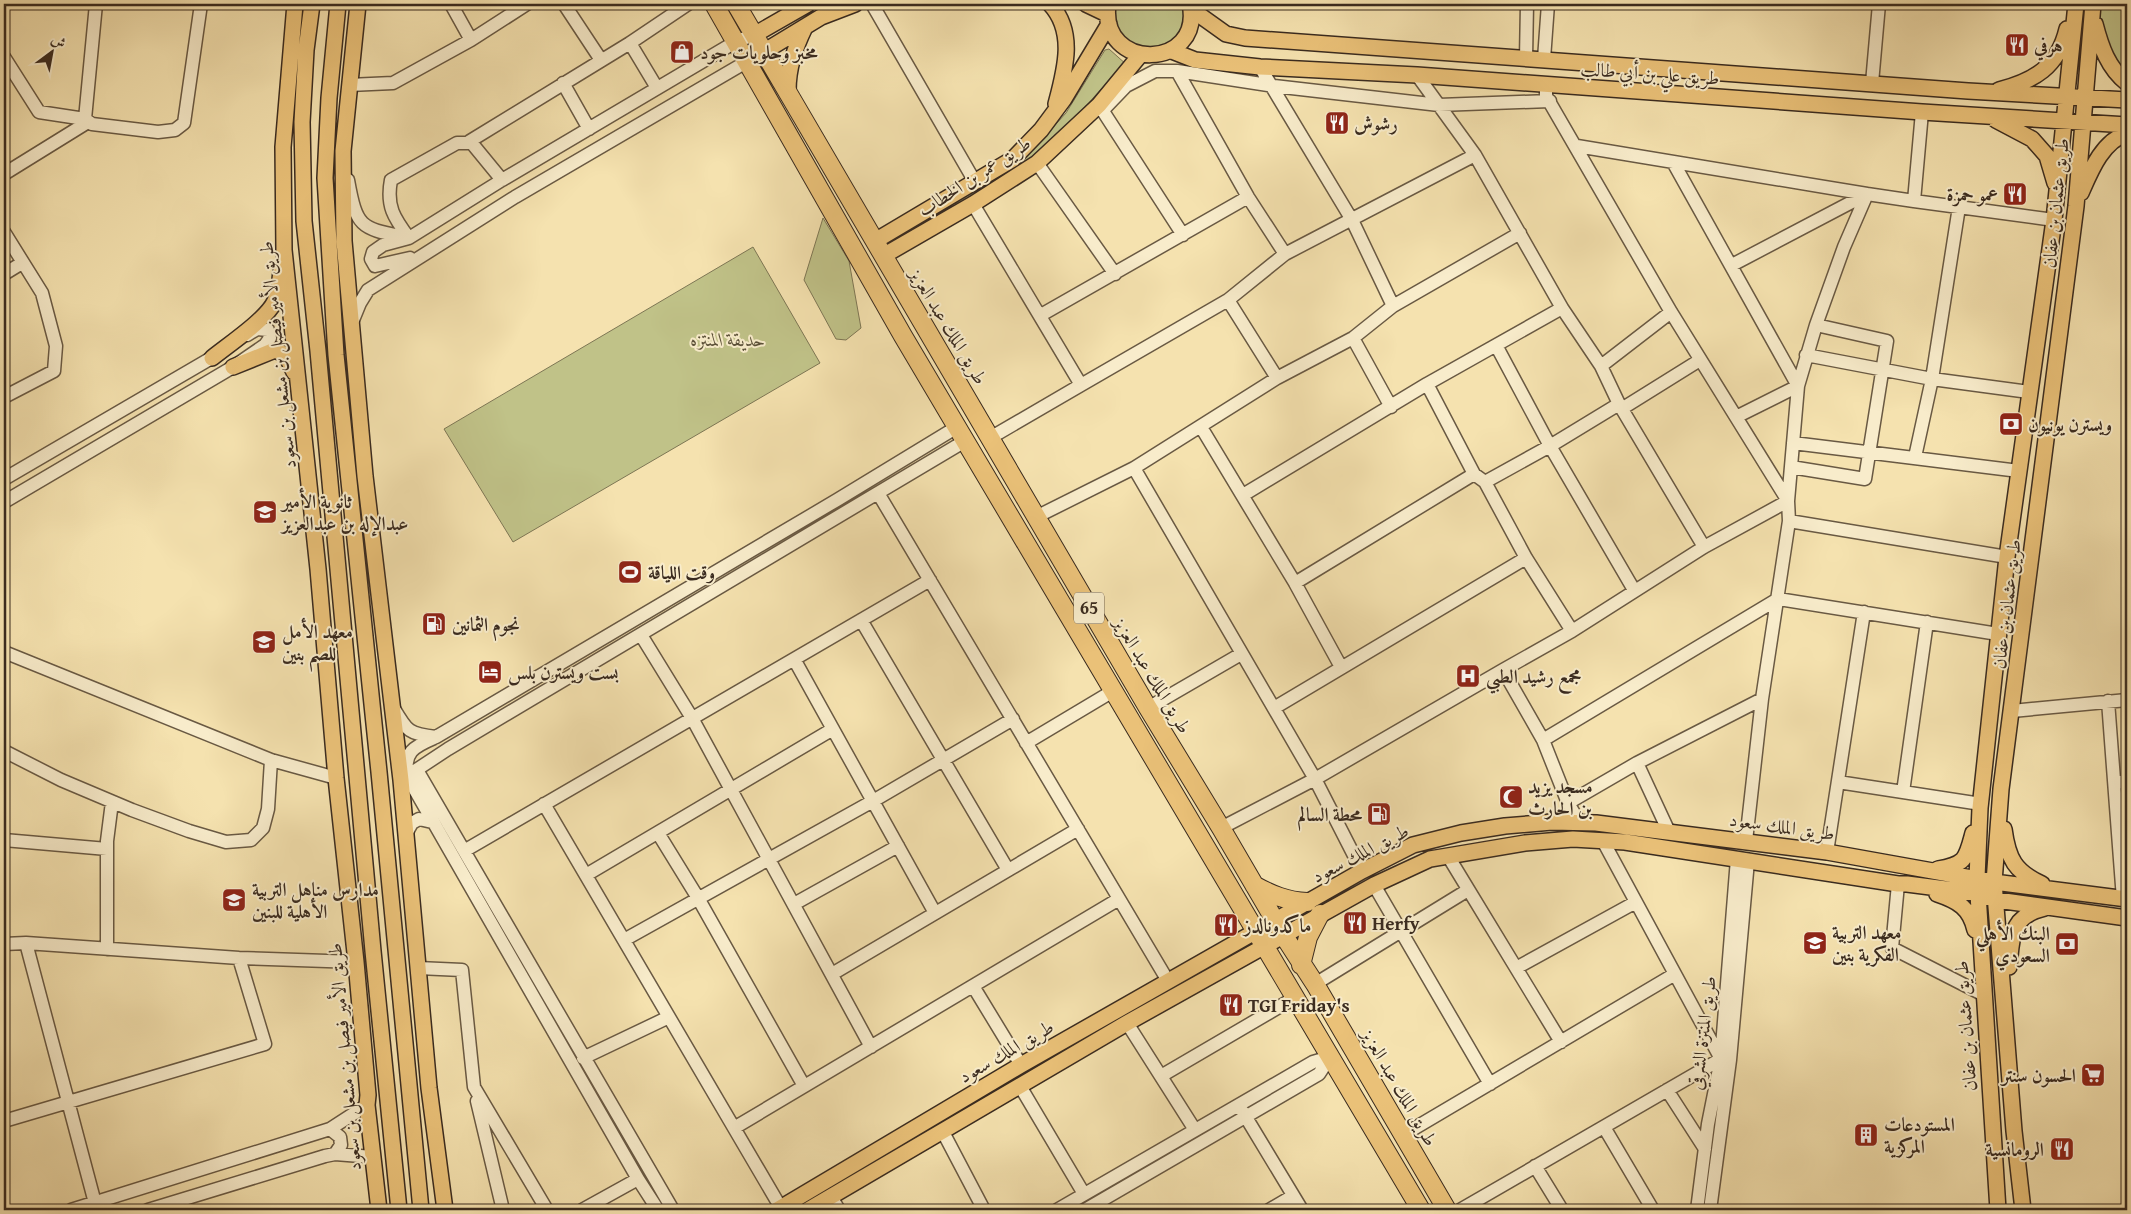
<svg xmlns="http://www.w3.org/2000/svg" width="2131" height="1214" viewBox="0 0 2131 1214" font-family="'Gentium Book Plus',Amiri,serif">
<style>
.green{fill:#c0c288;stroke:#7d7654}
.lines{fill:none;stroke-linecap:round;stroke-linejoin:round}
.minor-casing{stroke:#695943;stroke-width:15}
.major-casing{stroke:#3a2b1f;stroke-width:18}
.highway-casing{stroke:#3a2b1f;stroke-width:20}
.minor{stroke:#f8eccb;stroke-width:12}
.major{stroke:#eac178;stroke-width:15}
.highway{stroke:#eac178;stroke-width:18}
.labels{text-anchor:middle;stroke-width:4;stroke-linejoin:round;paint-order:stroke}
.shield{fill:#f8eccb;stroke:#736553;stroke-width:1}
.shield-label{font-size:18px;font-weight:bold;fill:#3a2b1f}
.poi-label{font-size:19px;font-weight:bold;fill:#3a2b1f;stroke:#f8eccb;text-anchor:start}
.street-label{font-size:19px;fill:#3a2b1f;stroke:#f8eccb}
.park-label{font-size:19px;font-style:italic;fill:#5c5139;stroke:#f8eccb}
</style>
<rect width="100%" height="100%" fill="#f5e2af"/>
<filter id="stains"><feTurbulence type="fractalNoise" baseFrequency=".004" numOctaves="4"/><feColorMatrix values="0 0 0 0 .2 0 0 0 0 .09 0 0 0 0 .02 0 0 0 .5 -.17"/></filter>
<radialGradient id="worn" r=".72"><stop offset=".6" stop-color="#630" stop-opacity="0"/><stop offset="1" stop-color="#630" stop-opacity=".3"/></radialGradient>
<!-- green -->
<path class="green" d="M1115,4h70l-3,25 -11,13 -13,8 -29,-7 -10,-11 -5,-12z
M2101,4h26v72l-14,-14 -13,-44z
M1109,49l18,16 -11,8 -69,75 -90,58 -2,-3 74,-49 37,-41 39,-63z
M823,218l26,43 12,67 -15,12 -10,-1 -32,-59z
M753,247l67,116 -307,179 -69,-113z"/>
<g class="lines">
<defs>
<path id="minor" d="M96,4l-11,115 7,5 66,8 17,-2 9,-7 17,-119
M451,4l20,36
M564,4l37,56
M872,4l103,178
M630,43l27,45
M4,57l35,55 46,7
M1526,58l1,-54
M1544,59l4,-55
M1260,67l92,153 41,86
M1177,71l71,126 37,57
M1417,75l58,80 87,153 39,58 18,38 85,143
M563,83l26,46
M1872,83l7,-79
M349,85l44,-2 78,-43 56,-36
M1099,105l84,130
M1102,111l24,-25 29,-15h22l97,15 165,19 111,-4
M1577,146l290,48
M1673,162l125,224 -62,31
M1037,163l78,111
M4,174l84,-52
M348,180c9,50 13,48 61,58l93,-58 235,-139 17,-6
M502,180l-32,-39 160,-98 58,-39
M1914,201l140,19
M973,204l108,181 147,-85 57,-46 190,-99
M4,232l38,61 14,53 -2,25 -50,26
M410,258l-35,8 -4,-7 2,-7 10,-7 26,-7c-15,-20 -23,-32 -18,-58l66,-37h14
M1732,265l135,-71
M4,274l18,-11
M1228,300l49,78
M1041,315l207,-118
M351,325l9,-22 8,-13 147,-93 250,-146
M1353,338l38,69
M1497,347l53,99 84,144
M1806,355l126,24 97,13
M1601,366l70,-54
M1427,384l47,90 11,8 41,76 46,73
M1623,408l77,-48
M1201,427l94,156 46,84
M990,438l91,-53
M1793,443l226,28
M1915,457l17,-78 27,-172
M1791,467l74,12 22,-138 -71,-16
M1134,468l181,311 47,92
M4,479l216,-126
M1485,482l65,-36 69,-42
M878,493l290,488
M1243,495l184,-111 135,-76
M4,502l229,-135 32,-22 5,-7 -2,-8 -11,-1 -10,6
M1036,517l98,-49 143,-90 76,-40 40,-32 127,-73
M1789,521l218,36
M1295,583l179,-109
M861,620l147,250
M641,635l51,83 179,329
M4,652l267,108 65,18
M794,659l141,254
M1503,670l40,70 25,63 12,20
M2108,701l15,198
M393,707c14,24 15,27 43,30l401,-237 120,-73
M1148,708l93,-54
M1274,708l252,-150
M2012,711l115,-11
M434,738c-21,9 -30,14 -27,38l231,403 20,31
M1543,740l235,-141 220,35
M1026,743l87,-52
M4,751l57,29 71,30 57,21 37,11 25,-2 12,-12 5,-19 3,-49
M1637,763l32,69
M417,770l256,440
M401,780l47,-31 517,-308
M2114,781l13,2
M1838,782l143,22
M1903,792l24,-170
M1568,803l69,-40 125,-64
M544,804l237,404
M1221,828l94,-49 188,-109 69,-39 132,-84 84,-46 -117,-189 -125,-216v-11
M658,833l40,65 106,188
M406,834l6,-11 7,-4 13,3
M4,840l103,9
M1603,841l118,218
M1746,841l16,-142 27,-178 -1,-20 10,-115 18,-61 28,-78 23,-53 47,7 8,-89
M464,851l466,-271
M1827,852l37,-240
M1448,856l113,186
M586,875l247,-146
M1898,884l-6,64 92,47
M1374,885l116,199
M794,904l104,-58
M624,940l249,-139 140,-82
M26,943l69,260
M4,944l22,-1 213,15 117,4
M107,949v-108l5,-39
M418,968l44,2 12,117 73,123
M1516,968l120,-66
M832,974l246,-145
M1315,984l153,-94
M973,986l48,79
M1127,1023l68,107
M583,1058l86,-41
M1161,1076l135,-79
M1020,1086l64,108
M1667,1090l38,59
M477,1101l26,109
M1241,1109l61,101
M4,1121l261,-77 -26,-86
M1604,1127l49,83
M734,1128l385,-229
M330,1129l10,8 1,8 -6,9
M943,1132l41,78
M1403,1135l272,-161
M1535,1166l27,44
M831,1197l8,13
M71,1210l259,-81 37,-24
M148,1210l177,-54 10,-2 38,3
M582,1210l56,-31
M1057,1210l256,-148 17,-5
M1085,1210l234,-136 11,-17
M1269,1210l24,-14
M1460,1210l261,-151h3
M1697,1210l11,-86 13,-65 16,-200
M1710,1210l20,-150 18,-199"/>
<path id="major" d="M295,4l-12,143 1,103 34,319 18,209 20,184 12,133 -1,10 12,105
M312,4l-6,46 -4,72 2,99 14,130 55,600 26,259
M338,4l-9,94 -4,80 11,177 43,417 42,438
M358,4l-15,147 1,90 21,235 36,304 28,308 16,122
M1050,4c26,28 15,66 6,100
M1086,4l21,10
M1108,4c-9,69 96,66 82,0
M1191,9l35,25 19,4 723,53 159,9
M2095,24c6,23 13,44 32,59
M754,35l54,-31
M765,51l56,-34 34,-13
M1172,51l23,9 65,7 157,8 505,37 205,13
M1999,90c35,-9 59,-23 68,-61
M788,91c0,-24 7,-43 17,-64
M1996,120l36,19 15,17 8,27
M2081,193c10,-23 21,-51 46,-60
M875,241l138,-82 28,-29 23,-31 45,-75
M883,256l90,-52 64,-41 62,-58 42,-51
M212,358c16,-13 55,-39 63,-57 4,-9 5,-20 6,-30
M233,367l42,-17 11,5 8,17
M2004,829c4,30 11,43 38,55
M1938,869c28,-5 28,-10 35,-36
M1937,894c21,7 33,14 38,36
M2009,967c3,-30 1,-51 36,-59
M777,1210l244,-145 341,-194 51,-26 48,-12 44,-7 47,-4 44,1 231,29 167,30 133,17
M808,1210l319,-187 247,-138 56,-26 95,-16 48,-4 52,3 273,42h9l70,9 20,7 130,18
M1998,1210l-21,-332 3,-70 27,-251 47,-337 22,-216
M2023,1210l-9,-79 -20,-249 7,-93 75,-583 17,-202"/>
<path id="highway" d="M714,4l189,332 518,874
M736,4l412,704 73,120 63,108 31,48 132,226
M1254,885c18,10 33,16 53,17
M1301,965l7,-28 12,-23"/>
</defs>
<!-- minor casing -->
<use href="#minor" class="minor-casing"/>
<!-- major casing -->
<use href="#major" class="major-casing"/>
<!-- highway casing -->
<use href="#highway" class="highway-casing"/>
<!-- minor -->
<use href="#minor" class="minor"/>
<!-- major -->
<use href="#major" class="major"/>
<!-- highway -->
<use href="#highway" class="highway"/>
</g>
<!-- icons -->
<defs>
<symbol id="restaurant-square" viewBox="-11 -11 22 22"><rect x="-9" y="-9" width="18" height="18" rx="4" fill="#8f2418" stroke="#f8eccb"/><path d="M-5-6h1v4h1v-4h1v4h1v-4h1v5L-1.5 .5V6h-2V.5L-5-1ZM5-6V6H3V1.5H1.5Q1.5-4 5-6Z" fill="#fff"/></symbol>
<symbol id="shop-square" viewBox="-11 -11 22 22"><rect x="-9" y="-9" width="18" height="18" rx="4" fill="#8f2418" stroke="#f8eccb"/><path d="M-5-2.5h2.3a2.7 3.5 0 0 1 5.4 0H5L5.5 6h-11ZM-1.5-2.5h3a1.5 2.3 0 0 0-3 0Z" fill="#fff"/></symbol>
<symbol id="bank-square" viewBox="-11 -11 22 22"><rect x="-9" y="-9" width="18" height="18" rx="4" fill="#8f2418" stroke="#f8eccb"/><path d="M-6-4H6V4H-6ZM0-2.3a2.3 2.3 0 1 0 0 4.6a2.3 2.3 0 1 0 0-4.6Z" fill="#fff"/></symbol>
<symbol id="school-square" viewBox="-11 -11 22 22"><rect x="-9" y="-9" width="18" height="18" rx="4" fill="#8f2418" stroke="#f8eccb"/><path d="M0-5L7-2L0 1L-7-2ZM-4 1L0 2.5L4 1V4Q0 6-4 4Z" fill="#fff"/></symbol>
<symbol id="stadium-square" viewBox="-11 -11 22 22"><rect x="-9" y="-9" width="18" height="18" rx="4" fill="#8f2418" stroke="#f8eccb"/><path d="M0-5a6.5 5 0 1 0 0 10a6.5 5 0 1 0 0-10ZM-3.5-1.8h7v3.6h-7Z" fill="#fff"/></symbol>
<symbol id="fuel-square" viewBox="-11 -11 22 22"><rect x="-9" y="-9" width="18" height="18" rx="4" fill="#8f2418" stroke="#f8eccb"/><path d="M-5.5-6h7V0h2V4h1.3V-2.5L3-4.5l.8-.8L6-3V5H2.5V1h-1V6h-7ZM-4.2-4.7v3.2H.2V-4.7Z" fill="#fff"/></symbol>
<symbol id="hotel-square" viewBox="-11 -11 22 22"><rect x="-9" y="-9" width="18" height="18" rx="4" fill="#8f2418" stroke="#f8eccb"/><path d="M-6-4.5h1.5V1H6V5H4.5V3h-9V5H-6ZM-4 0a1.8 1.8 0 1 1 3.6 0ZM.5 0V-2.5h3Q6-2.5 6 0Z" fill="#fff"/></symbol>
<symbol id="hospital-square" viewBox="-11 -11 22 22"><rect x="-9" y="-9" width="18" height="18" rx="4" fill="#8f2418" stroke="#f8eccb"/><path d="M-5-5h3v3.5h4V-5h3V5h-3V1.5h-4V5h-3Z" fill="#fff"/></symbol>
<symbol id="mosque-square" viewBox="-11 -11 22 22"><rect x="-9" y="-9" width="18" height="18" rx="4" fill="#8f2418" stroke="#f8eccb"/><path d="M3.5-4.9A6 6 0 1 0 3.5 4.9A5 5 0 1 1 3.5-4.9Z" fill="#fff"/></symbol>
<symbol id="university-square" viewBox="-11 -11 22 22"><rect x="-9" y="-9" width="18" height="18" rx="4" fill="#8f2418" stroke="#f8eccb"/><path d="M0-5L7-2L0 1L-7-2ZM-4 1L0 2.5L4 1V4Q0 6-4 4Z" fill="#fff"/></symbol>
<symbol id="supermarket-square" viewBox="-11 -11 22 22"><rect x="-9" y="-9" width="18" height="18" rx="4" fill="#8f2418" stroke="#f8eccb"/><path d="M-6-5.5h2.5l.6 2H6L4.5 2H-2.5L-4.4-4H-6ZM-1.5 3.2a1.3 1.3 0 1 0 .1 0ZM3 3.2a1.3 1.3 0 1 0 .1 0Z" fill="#fff"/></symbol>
<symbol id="building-square" viewBox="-11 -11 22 22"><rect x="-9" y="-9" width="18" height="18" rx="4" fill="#8f2418" stroke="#f8eccb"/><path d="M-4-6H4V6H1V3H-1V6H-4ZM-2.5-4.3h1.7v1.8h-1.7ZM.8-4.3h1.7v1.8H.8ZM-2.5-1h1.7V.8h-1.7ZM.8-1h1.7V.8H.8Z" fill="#fff"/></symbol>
</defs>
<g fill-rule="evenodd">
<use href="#restaurant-square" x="2003" y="31" width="28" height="28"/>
<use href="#shop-square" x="668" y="38" width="28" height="28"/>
<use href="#restaurant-square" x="1323" y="109" width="28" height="28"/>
<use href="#restaurant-square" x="2001" y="180" width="28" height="28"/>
<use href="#bank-square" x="1997" y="410" width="28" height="28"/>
<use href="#school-square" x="251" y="498" width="28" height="28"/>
<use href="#stadium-square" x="616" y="558" width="28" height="28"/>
<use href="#fuel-square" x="420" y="610" width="28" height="28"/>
<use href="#school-square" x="250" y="628" width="28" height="28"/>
<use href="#hotel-square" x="476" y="658" width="28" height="28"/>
<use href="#hospital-square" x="1454" y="662" width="28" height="28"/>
<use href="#mosque-square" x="1497" y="783" width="28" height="28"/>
<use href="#fuel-square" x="1365" y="800" width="28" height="28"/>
<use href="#school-square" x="220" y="886" width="28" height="28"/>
<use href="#restaurant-square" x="1341" y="909" width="28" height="28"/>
<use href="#restaurant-square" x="1212" y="911" width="28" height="28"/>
<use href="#university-square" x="1801" y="929" width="28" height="28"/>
<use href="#bank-square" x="2053" y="930" width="28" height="28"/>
<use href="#restaurant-square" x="1217" y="991" width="28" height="28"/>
<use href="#supermarket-square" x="2079" y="1061" width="28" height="28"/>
<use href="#building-square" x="1852" y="1121" width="28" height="28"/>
<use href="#restaurant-square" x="2048" y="1135" width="28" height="28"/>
</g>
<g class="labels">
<!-- shield labels -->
<rect class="shield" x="1074" y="592.5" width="30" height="31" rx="4"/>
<g class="shield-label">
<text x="1089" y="614">65</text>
</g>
<!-- poi labels -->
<g class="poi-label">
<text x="2034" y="52">هرفي</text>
<text x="700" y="59">مخبز وحلويات جود</text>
<text x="1354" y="130">رشوش</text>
<text x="1998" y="201" text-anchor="end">عمو حمزة</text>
<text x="2028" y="431">ويسترن يونيون</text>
<text x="282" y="508">ثانوية الأمير<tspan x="282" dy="22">عبدالإله بن عبدالعزيز</tspan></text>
<text x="648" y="579">وقت اللياقة</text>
<text x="452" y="631">نجوم الثمانين</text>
<text x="282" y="638">معهد الأمل<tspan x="282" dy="22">للصم بنين</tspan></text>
<text x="508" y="679">بست ويسترن بلس</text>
<text x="1486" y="683">مجمع رشيد الطبي</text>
<text x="1528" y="793">مسجد يزيد<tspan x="1528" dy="22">بن الحارث</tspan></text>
<text x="1362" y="821" text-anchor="end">محطة السالم</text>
<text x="252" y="896">مدارس مناهل التربية<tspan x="252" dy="22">الأهلية للبنين</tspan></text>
<text x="1372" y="930">Herfy</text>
<text x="1244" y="932">ماكدونالدز</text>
<text x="1832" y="939">معهد التربية<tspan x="1832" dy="22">الفكرية بنين</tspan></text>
<text x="2050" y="940" text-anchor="end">البنك الأهلي<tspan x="2050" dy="22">السعودي</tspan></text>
<text x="1248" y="1012">TGI Friday's</text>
<text x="2076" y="1082" text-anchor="end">الحسون سنتر</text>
<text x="1884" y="1131">المستودعات<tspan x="1884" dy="22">المركزية</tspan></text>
<text x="2044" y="1156" text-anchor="end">الرومانسية</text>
</g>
<!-- street labels -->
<g class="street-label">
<text transform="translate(1650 73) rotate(4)" y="7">طريق علي بن أبي طالب</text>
<text transform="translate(974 176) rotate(-33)" y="7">طريق عمر بن الخطاب</text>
<text transform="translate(2055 203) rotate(-84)" y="7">طريق عثمان بن عفان</text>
<text transform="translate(949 326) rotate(59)" y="7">طريق الملك عبد العزيز</text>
<text transform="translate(277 355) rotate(-96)" y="7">طريق الأمير فيصل بن مشعل بن سعود</text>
<text transform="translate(2006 604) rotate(-83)" y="7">طريق عثمان بن عفان</text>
<text transform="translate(1153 675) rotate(59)" y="7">طريق الملك عبد العزيز</text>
<text transform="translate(1782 826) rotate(8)" y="7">طريق الملك سعود</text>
<text transform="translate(1360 853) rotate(-27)" y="7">طريق الملك سعود</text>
<text transform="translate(1965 1026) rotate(-94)" y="7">طريق عثمان بن عفان</text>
<text transform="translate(1702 1033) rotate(-83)" y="7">طريق المنتزة الشرقي</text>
<text transform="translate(1006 1051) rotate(-30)" y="7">طريق الملك سعود</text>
<text transform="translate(344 1057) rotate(-95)" y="7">طريق الأمير فيصل بن مشعل بن سعود</text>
<text transform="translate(1400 1087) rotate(60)" y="7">طريق الملك عبد العزيز</text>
</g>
<!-- park labels -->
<g class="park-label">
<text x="728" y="346">حديقة المنتزه</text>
</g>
</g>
<!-- margin -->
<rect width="2131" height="1214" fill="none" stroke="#f5e2af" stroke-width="20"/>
<rect x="5" y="5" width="2121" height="1204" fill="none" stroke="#3a2b1f" stroke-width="2.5"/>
<rect x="10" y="10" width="2111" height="1194" fill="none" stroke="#3a2b1f"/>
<!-- north arrow -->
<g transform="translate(52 52) rotate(32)" stroke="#f8eccb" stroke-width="4" paint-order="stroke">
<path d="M0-4L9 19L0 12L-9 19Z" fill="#3a2b1f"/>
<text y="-8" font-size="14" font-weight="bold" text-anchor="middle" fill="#3a2b1f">ش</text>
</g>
<rect width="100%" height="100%" filter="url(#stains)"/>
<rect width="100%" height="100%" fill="url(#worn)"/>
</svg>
